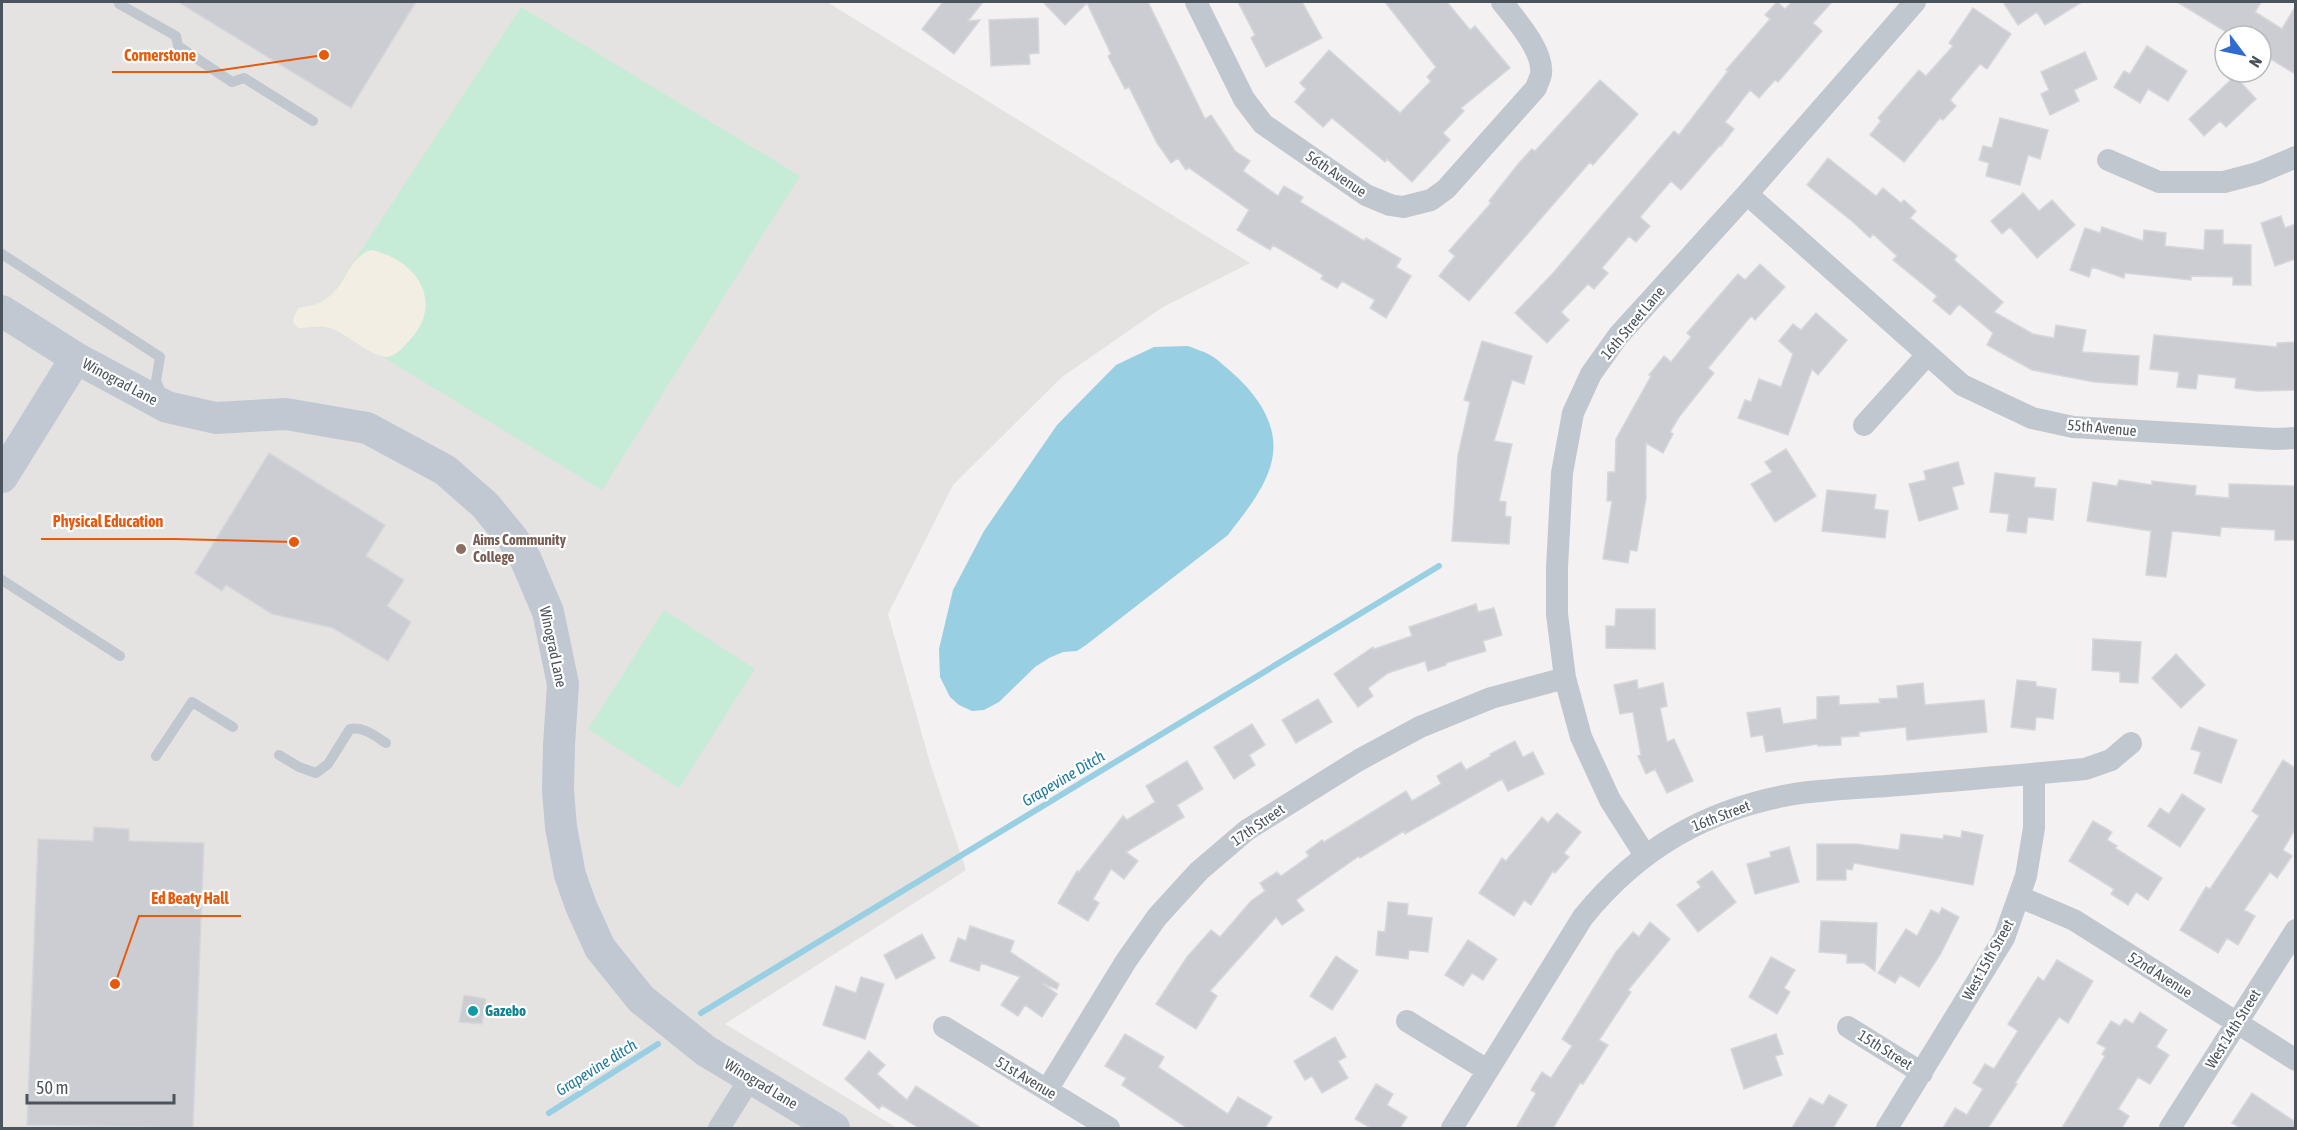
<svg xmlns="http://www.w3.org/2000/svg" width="2297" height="1130" viewBox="0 0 2297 1130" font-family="'Asap Condensed',sans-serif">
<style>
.education{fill:#e4e3e2}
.green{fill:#c6ebd6}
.sand{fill:#f2eee4}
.water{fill:#98cfe2}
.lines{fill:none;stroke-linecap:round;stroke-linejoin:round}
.stream{stroke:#98cfe2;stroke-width:6}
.building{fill:#cccdd3;stroke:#d6d7db;stroke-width:1.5}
.lane{stroke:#c1c7ce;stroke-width:10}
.street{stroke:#c1c7ce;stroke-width:22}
.secondary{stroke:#c1c8d2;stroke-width:32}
.education-dot{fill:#8d6e63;stroke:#fff;stroke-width:2}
.culture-dot{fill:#0f9aa8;stroke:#fff;stroke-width:2}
.labels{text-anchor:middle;stroke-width:4.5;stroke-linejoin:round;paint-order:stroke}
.street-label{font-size:15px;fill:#4b535c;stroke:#fff}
.education-label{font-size:15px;font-weight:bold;fill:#785e54;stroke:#fff;text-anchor:start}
.culture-label{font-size:15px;font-weight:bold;fill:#0d838f;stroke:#fff;text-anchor:start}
.water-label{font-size:16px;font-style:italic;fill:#1e7b9c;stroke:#fff}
.leader{fill:none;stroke:#e8590c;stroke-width:2}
.callout-dot{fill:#e8590c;stroke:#fff;stroke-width:2}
.callout-label{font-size:16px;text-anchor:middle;font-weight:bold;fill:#e8590c;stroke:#fff;stroke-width:4.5;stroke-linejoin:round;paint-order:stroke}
</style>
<rect width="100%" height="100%" fill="#f3f1f1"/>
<!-- education -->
<path class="education" d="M2,2h825l423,261 -87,44 -101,70 -109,108 -65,129 42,149 36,107 -241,154 172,104h-895z"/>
<!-- green -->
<path class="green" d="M521,7l279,169 -198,314 -219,-133 -55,-30 -30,1 -5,-5v-4l5,-11c15,-2 26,-5 36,-16z
M664,610l91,59 -76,119 -91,-59z"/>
<!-- sand -->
<path class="sand" d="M371,250c45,9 75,52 38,91 -6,6 -12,14 -21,16 -15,1 -43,-24 -58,-29 -9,-3 -23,0 -32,0l-5,-5v-4l5,-11c10,-2 20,-3 28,-9 20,-13 22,-42 45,-49z"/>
<!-- water -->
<path class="water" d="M1188,346c7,3 15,5 22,9 6,3 12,9 18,14 26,22 52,54 44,91 -6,28 -27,52 -44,75l-142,110 -9,6 -14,1 -14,6 -14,9 -36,35 -15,8 -12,1 -13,-6 -9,-8 -10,-20 -1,-28 14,-59 31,-59 73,-106 59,-60 38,-18z"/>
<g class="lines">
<!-- stream -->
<path class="stream" d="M701,1013l738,-447
M549,1113l109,-69"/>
</g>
<!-- building -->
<path class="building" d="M178,2h238l-65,106z
M943,2h40l-15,19 12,-1 -26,34 -32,-25z
M1043,2h105l57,117 6,-4 24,36 15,10 -7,10 35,25 6,-10 19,11 -3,5 64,39 2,-3 35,21 -5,8 15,9 -25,42 -16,-10 5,-8 -33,-19 -5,7 -16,-9 2,-4 -50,-30 -3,5 -33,-20 12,-20 -60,-42 -3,2 -8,-12 -7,5 -14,-20 -28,-56 -4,2 -17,-33 3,-2 -24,-51 -22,22z
M1238,2h64l20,36 -56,29 -15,-29 4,-3z
M1385,2h62l23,28 5,-4 35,42 -49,40 3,3 -21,22 7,7 -38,42 -25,-23 -2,3 -53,-44 -9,9 -28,-25 11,-13 -6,-6 29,-33 71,63 31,-32 -4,-4 9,-10z
M1777,2l8,7 7,-7h40l-19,21 9,8 -44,51 -3,-2 -16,18 -9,-8 -25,32 9,7 -13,17 -1,-1 -39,45 -10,-9 -31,36 10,9 -14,16 -7,-6 -27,32 6,5 -14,16 -6,-5 -27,28 8,8 -22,23 -32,-30 39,-41 120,-141 5,4 49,-64 -2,-1 44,-51 -5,-4z
M2003,2h79l-37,23 -8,-13 -19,13z
M2177,2h84l-6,10 27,17 13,-22v67l-34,-21v-17h-28z
M1973,8l38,26 -24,35 -7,-5 -30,36 6,6 -13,14 -3,-2 -36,44 -34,-27 11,-14 -3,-3 41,-48 7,6 27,-30 -4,-3z
M1038,18l1,35 -10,1 1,10 -39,2 -2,-46z
M2147,46l40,25 -19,30 -20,-12 -8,14 -26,-16 10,-16 6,3z
M2085,52l12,27 -23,11 5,11 -29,14 -9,-21 8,-4 -8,-18z
M2235,76l21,23 -30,28 -6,-6 -16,15 -15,-17z
M1600,80l38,34 -45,51 -3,-3 -121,139 -30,-25 16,-20 -6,-5 42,-48 -2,-2 30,-38 13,-14 3,2z
M2000,118l48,12 -8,29 -12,-4 -8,30 -34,-9 3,-13 -10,-3 4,-14 9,2z
M1828,158l48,38 7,-8 18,15 3,-3 12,11 -6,7 47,38 -3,4 49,42 -9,10 39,22 21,4 2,-13 30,5 -4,22 57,4 -2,29 -43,-3 -62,-12 -45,-25 6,-12 -34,-29 -9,11 -17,-14 4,-5 -44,-36 4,-4 -24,-22 -3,4 -17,-16 -46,-37z
M2023,193l16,18 13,-11 23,25 -38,33 -27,-31 -8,7 -11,-13z
M2281,216l4,12 10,-4v35l-20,7 -14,-43z
M2102,227l41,14 1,-11 22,3 -1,13 39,4 1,-20h18v14l28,1v40h-18v-8l-42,-1v4l-66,-7 -1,5 -32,-11 -3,10 -19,-7 15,-42 15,5z
M1760,264l25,23 -30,33 -4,-4 -43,52 6,5 -35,44 -9,15 3,2 -10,19 -17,-10v55l-9,53 -7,-1 -2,13 -25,-4 9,-58h-5l1,-29h7l1,-33 35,-63 -2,-1 15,-19 7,6 20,-25 -4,-4 51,-59 7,6z
M1816,313l31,27 -29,35 -6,-6 -24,66 -50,-17 7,-18 6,2 8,-23 22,8 12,-33 -14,-13 14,-17 8,6z
M2154,335l123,12v-4l18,-1v48l-38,1 -22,-3 1,-10 -38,-4 -2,15 -19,-2 2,-15 -29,-3z
M1482,341l50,15 -8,28 -12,-4 -18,61 18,3 -13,57 7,1 -1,14 6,1 -2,27 -57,-3 6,-86 12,-53 -6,-2z
M1786,449l30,47 -41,26 -24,-38 21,-12 -7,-10z
M269,453l116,72 -19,31 38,24 -17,26 24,16 -23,39 -55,-33 -61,-14 -46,-29 -4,6 -27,-18z
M1958,462l6,22 -12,3 6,22 -39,12 -10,-37 17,-4 -2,-9z
M1995,473l40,5 -1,9 22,2 -3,31 -25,-3 -2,16 -19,-2 2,-17 -19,-2z
M2119,480l33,5v-4l44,5 -1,9 34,3v-14l66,2v54h-20v-10l-54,-3 -1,9 -48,-5 -6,46 -20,-2 5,-44 -64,-10 6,-39 24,4z
M1827,490l49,5 -2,14 14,2 -3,27 -63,-7z
M1476,604l2,8 16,-4 8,27 -19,6 3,10 -40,12v2l-18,6 -3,-10 -37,12 -20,15 5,8 -15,11 -24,-33 39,-27 1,2 38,-13 -3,-9z
M1616,609h39v40l-49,-1v-22h9z
M2093,639l48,3 -3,41 -18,-1v-10l-28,-2z
M2176,654l29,31 -24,23 -29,-30z
M1637,680l1,9 25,-6 4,23 -7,2 7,34 7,-3 19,42 -26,12 -12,-24 -9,5 -8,-18 3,-1 -8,-43 -13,2 -6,-29z
M2017,680l19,2v4l20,3 -3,30 -17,-2 -1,13 -24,-3z
M1923,683l2,22 59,-5 3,32 -80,8 -1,-13 -47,5v4l-18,1v8l-23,1v-2l-52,8 -3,-17 -12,2 -4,-24 33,-5 3,16 34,-5v-22l22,-1v9l41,-2 -1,-4 19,-1 -1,-12z
M1318,699l14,23 -36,21 -14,-23z
M1252,724l13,21 -16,10 6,10 -21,14 -20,-32z
M2199,727l38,13 -16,43 -27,-10 7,-21 -10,-3z
M1515,741l8,16 10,-5 11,22 -36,17 -6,-12 -97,55 -1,-3 -44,27 -1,-2 -63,44 8,10 -22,15 -6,-8 -66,74 7,5 -21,33 -40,-25 31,-47 24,-27 9,7 31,-36 14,-10 -5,-8 17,-11 4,4 28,-20 -3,-4 16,-12 2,2 82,-51 6,10 29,-17 -4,-8 24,-14 5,8 25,-14 -1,-2z
M2283,760l12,8v61l-12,21 9,6 -15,22 -7,-6 -26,38 11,6 -17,29 -11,-7 -9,15 -38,-23 26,-43 4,2 49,-73 -7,-5z
M1187,761l16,28 -26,16 7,12 -58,35 12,9 -14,18 -13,-10 -18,30 6,4 -11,18 -30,-18 19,-32 2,1 44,-56 4,4 28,-18 -9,-16z
M2182,794l23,15 -25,38 -32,-21 12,-18 9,6z
M1557,813l24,19 -17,21 5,4 -14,16 -2,-2 -22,34 -7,-5 -10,16 -35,-23 23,-35 4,3 36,-44 6,6z
M2093,821l19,11 -5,8 10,6 -2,2 47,30 -14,22 -12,-8 -8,13 -17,-11 3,-5 -45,-28z
M94,827l35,2v12l75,2 -11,285 -166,-3 11,-286 55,2z
M1962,831l21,4 -10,50 -119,-22 -2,7 -6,-1v11h-29v-36h39l43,6 2,-16 42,5 1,-4 17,3z
M1789,847l10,35 -44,12 -8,-30 24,-7 -1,-5z
M1712,871l24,31 -38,30 -21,-27 24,-18 -4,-5z
M1388,902l20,2 -1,11 25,3 -4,34 -19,-2 -1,9 -32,-4 2,-24 7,1z
M1942,908l17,9 -19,38 -21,32 -19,-12 -5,8 -17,-10 28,-44 11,7 14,-26 8,4z
M1821,921l56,2 -2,48 -11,-8h-17v-9l-28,-2z
M1650,922l20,17 -42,51 3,2 -32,48 9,5 -25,39 -3,-1 -27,45h-37l20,-35 -5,-3 11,-18 9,6 21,-32 -10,-7 54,-87 17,-20 6,5z
M970,926l44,15 -4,11 49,32 -2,5 -14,-5 14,10 -15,23 -17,-12 -7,11 -17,-11 19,-28 -39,-14 -2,8 -29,-10 8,-23 8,3z
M922,934l13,24 -39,21 -12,-24z
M1468,940l29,19 -14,21 -11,-7 -9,13 -18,-11z
M1336,956l22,15 -26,39 -22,-14z
M1771,957l24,13 -11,18 6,4 -13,22 -28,-17z
M2057,960l36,21 -25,42 -9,-6 -44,66 2,1 -29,44h2h-47l12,-20 12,7 16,-26 -10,-6 12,-19 9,5 24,-38 -10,-7 30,-47 6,4z
M861,977l23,7 -19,55 -42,-14 13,-39 20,7z
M464,995l22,4 -4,25 -23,-2z
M2140,1012l27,18 -11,17 13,8 -19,29 -12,-7 -20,32 11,7 -7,12h-60l43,-72 -3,-2 4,-6 -9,-5 14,-22 9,5 5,-7 8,5z
M1125,1034l39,23 -6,10 70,47 10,-17 34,20 -7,11h-78l-65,-43 4,-7 -21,-12z
M1776,1034l7,20 -8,2 7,19 -38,14 -13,-40z
M1335,1037l11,20 -8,4 10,17 -26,15 -10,-17 -7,4 -11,-19z
M869,1051l16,14 -8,9 30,26 9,-14 65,42h-62l-37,-23 -3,4 -34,-30z
M1376,1084l17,10 -6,11 20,12 -7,11h-29l-16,-9z
M2252,1093l43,29v6h-54l-9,-5z
M1829,1095l18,10 -14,23h-41l18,-30 13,7z"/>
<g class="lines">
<!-- lane -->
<path class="lane" d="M119,4l57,32 2,10 54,36 12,-4 69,43
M2,254l158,103 -4,24 6,14
M2,580l118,76
M279,755l20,12 17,6 12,-9 22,-35c13,-3 25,7 36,14
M156,756l36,-54 41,25"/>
<!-- street -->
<path class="street" d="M1196,2l48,97 19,25 103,71 24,10 13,2 28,-7 15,-11 90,-101c1,-4 4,-9 5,-14 3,-23 -26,-55 -39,-72
M2108,160l51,22h65l34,-9 38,-16
M1747,194l215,191 70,33 41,9 203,12 20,-1
M1864,425l63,-70
M1645,855l-35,-55 -29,-63 -16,-59 -8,-64v-46l5,-95 11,-60 18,-39 27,-38 129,-142 168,-192
M2020,897l54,23 222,140
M1407,1021l80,49
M944,1027l165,101
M1848,1027l74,46
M1047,1090l79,-129 31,-44 42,-46 48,-41 112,-70 61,-33 71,-29 74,-20
M719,1128l32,-51
M1452,1128l131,-211c56,-69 124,-108 211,-123 34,-5 70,-6 105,-9 62,-5 124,-10 186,-16l26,-9 20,-17
M1887,1128l117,-190 22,-62 8,-48v-54
M2170,1128l126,-198"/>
<!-- secondary -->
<path class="secondary" d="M2,311l74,47 91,49 49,11 70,-4 81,14 78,42 40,35 28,34 13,21 22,52 15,72 -4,61 -1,46 3,36 9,48 11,31 19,42 41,51 65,52 128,77
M2,477l74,-119"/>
</g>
<!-- markers -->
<circle class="education-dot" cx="461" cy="549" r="6"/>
<circle class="culture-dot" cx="473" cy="1011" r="6"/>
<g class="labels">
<!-- street labels -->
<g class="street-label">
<text transform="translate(1336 174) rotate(34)" y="5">56th Avenue</text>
<text transform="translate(1633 323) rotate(-50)" y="5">16th Street Lane</text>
<text transform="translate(120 382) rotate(28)" y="5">Winograd Lane</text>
<text transform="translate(2102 428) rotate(5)" y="5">55th Avenue</text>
<text transform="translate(553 647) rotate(78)" y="5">Winograd Lane</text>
<text transform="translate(1721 816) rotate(-21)" y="5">16th Street</text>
<text transform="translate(1258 825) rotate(-35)" y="5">17th Street</text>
<text transform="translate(1988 960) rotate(-61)" y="5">West 15th Street</text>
<text transform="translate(2160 975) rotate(32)" y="5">52nd Avenue</text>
<text transform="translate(2233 1029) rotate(-58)" y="5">West 14th Street</text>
<text transform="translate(1885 1050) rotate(32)" y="5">15th Street</text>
<text transform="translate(1026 1078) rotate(31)" y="5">51st Avenue</text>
<text transform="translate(761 1084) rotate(31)" y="5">Winograd Lane</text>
</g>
<!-- education labels -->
<g class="education-label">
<text x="473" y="545">Aims Community<tspan x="473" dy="17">College</tspan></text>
</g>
<!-- culture labels -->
<g class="culture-label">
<text x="485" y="1016">Gazebo</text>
</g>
<!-- water labels -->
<g class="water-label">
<text transform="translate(1063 778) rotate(-31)" y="6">Grapevine Ditch</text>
<text transform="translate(596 1067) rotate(-32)" y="6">Grapevine ditch</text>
</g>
</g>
<!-- callouts -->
<path class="leader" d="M324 55L208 72H112M294 542L175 539H41M115 984L139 916H241"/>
<g class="callout-dot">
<circle cx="324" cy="55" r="6"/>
<circle cx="294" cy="542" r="6"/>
<circle cx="115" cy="984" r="6"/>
</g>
<g class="callout-label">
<text x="160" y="61">Cornerstone</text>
<text x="108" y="527">Physical Education</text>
<text x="190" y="904">Ed Beaty Hall</text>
</g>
<!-- border -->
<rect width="2297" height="1130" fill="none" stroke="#4b535c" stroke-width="6"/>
<!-- north arrow -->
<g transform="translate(2243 54) rotate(122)"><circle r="28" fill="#ffffff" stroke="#b7babe" stroke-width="1.5"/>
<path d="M0-4.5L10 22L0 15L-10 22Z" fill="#306ccf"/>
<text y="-9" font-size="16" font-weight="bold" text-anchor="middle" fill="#4b535c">N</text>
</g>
<!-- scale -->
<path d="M27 1094v9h147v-9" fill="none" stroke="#4b535c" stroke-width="3"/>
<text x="36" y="1094" font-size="18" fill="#4b535c" stroke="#ffffff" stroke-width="4.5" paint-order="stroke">50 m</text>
</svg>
